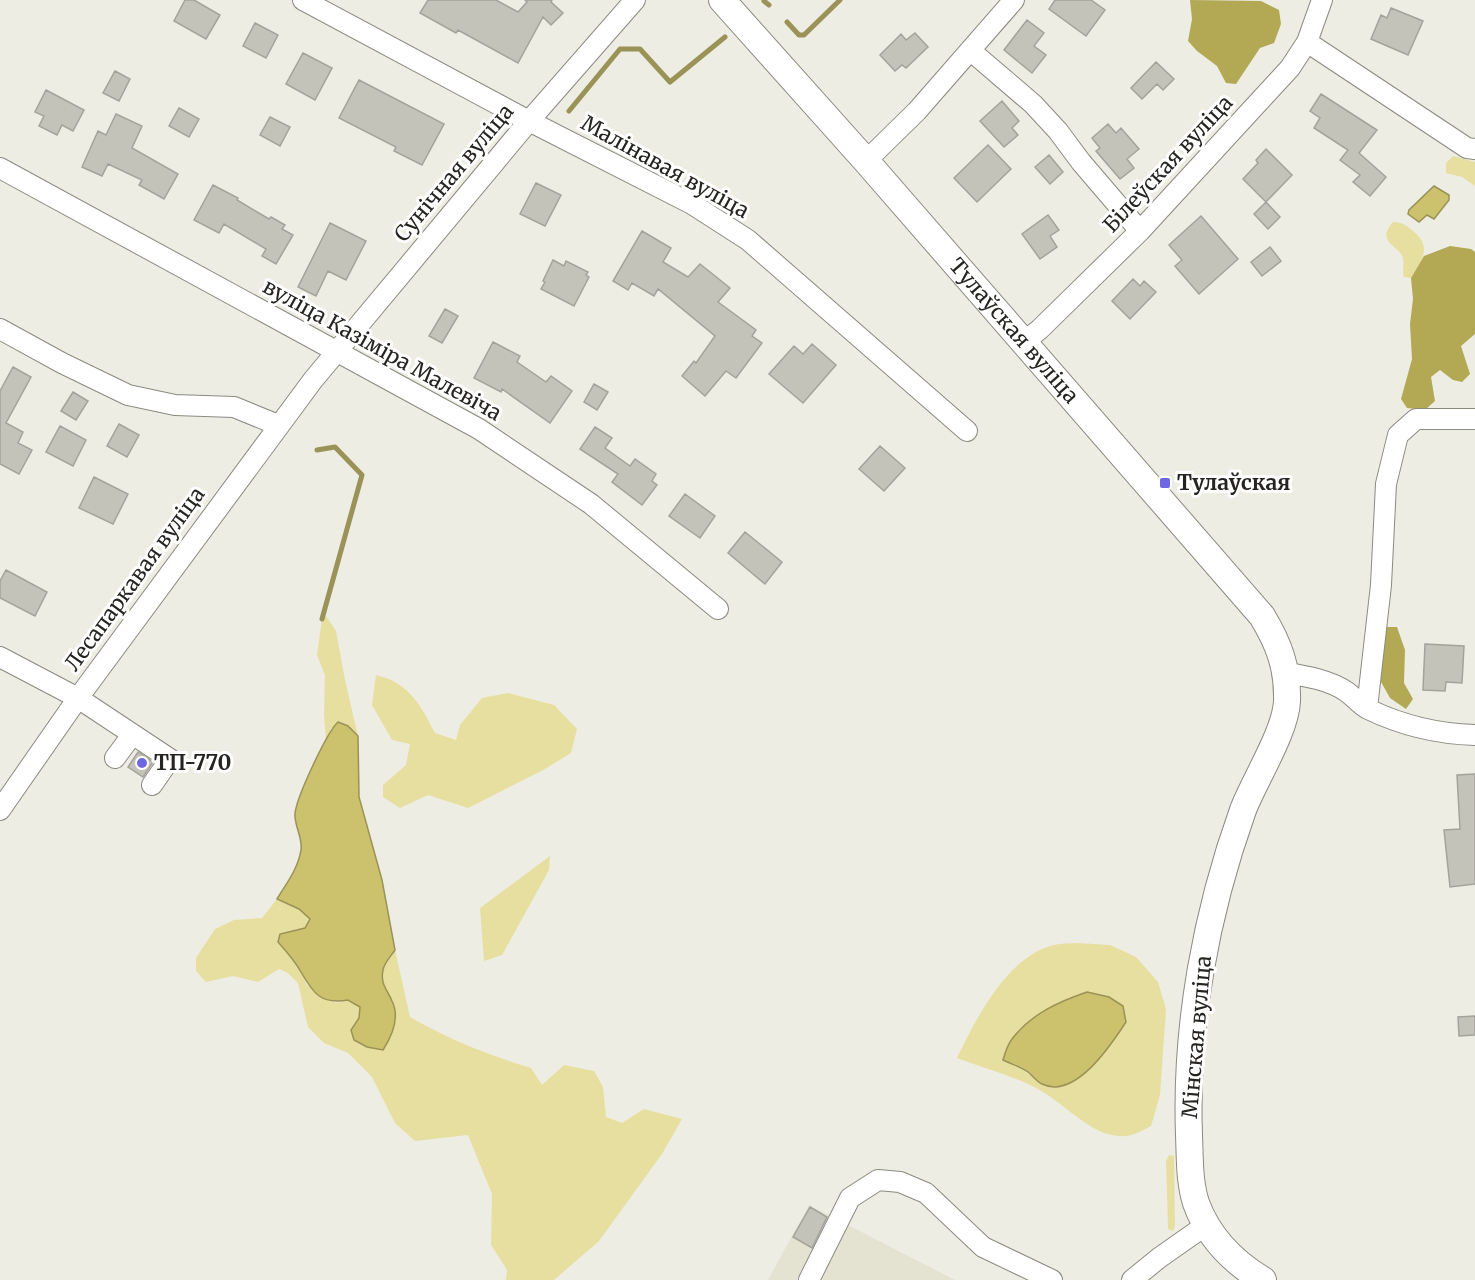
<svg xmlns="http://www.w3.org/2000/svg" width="1475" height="1280" viewBox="0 0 1475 1280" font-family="Merriweather,serif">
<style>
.built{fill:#e4e2d1;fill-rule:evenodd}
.green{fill:#e7df9f;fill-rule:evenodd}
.forest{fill:#b3a955}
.water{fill:#ccc16d;stroke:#9a9256;stroke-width:1.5}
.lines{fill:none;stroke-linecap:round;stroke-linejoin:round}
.stream{stroke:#9a9256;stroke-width:5}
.building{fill:#c4c3ba;stroke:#a4a39b;stroke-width:1.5}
.minor-casing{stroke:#8b8a81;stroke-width:22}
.major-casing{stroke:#8b8a81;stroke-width:28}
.minor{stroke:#fff;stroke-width:20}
.major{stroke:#fff;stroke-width:26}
.poi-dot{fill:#6f67e2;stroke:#fff;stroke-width:2}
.labels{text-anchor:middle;stroke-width:6;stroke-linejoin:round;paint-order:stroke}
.street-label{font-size:21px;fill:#252421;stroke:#fff}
.poi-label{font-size:21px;font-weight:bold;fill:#252421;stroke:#fff;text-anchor:start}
</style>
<rect width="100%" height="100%" fill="#edede3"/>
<!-- built -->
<path class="built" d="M809,1205l146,75h-187zM810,1207l21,12 -17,30 -21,-12z"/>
<!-- green -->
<path class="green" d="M1453,156l22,6v24l-13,-9 -16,-4v-10z
M1393,222c9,0 15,4 21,10 19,16 7,29 -3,46l-7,-1c-2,-6 0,-13 -1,-19 -4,-13 -28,-15 -10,-36z
M326,616l10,15 9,49 13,56 -10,-10 -17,2 -5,14 -2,-28 1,-39 -8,-20 5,-36z
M376,675c33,8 44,29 59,58l21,7 4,-15 22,-27 26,-5 46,12 23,24 -6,24 -26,16 -77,39 -40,-13 -28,13 -17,-11v-12l23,-20 4,-21 -18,-4 -20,-35z
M550,856l-1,14 -47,85 -18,6 -4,-53z
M277,899l22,10 11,9 -5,10 -25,6 -2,8 23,29 6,14 29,18 12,-3 12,7 -1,11 -8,12 3,10 13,7 26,-45c-15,-24 -14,-29 2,-52l15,67c38,22 78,38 121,51l11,17 22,-20 30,6 9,16 3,30 16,6 22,-14 38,10 -20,35 -63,87 -45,39h-48l1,-10 -16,-25 1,-51 -24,-59 -53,6 -20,-18 -23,-46 -24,-24 -24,-10 -16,-16 -10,-44 -10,-10 -9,-4 -21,13 -25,-6 -27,6 -10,-11v-13l19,-29 19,-9 28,-2z
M1077,943l33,2 26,12 22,25 8,27 -6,86 -9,31c-17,9 -23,13 -43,8 -19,-4 -48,-32 -65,-42 -27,-16 -57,-23 -86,-34 19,-39 50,-102 97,-113 7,-2 16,-1 23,-2zM1011,1040l31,44 -17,-13 -22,-11z
M1169,1155l5,1v4l1,66 -2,5 -5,-2v-3l-2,-65z"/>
<!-- forest -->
<path class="forest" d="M1190,0l71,1 18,9 2,14 -7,19 -14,5 -24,36 -10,-1 -9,-17 -20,-15 -9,-10 4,-22z
M1450,246l21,3 4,3v82l-14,12 9,28 -8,8 -9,-2 -13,-10 -9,7 4,24 -10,9 -18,-2 -6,-9 11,-40 -2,-35 3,-25 -2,-21 13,-22z
M1384,627h13l8,23 -1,33 9,16 -7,10 -16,-11 -10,-18 -3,-33z"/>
<!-- water -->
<path class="water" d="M1434,186l15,9v5l-15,19 -7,-4 -8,7 -11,-8 1,-4z
M338,722l10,4 10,10 1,61 23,83 13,70c-4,6 -11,13 -12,20 -3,14 4,19 9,31 8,16 0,35 -9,49l-16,-3 -13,-7 -3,-10 8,-12 1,-11 -12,-7c-27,5 -35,-7 -47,-28 -6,-11 -15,-21 -23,-30l2,-8 25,-6 5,-9 -11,-10 -22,-10c9,-15 21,-30 24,-49 2,-12 -7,-25 -6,-36 1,-16 32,-82 43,-92z
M1087,992l22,5 14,9 3,16c-15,23 -51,78 -84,62 -5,-2 -9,-8 -14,-12 -7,-5 -17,-8 -25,-12 2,-7 5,-16 9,-21 19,-25 46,-37 75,-47z"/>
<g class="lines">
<!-- stream -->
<path class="stream" d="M764,1l5,4
M787,22l12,13h5l36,-35
M569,111l51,-62h20l30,33 55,-45
M317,450l18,-3 27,28 -40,144"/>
</g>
<!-- building -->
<path class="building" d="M185,0h9l26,15 -14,24 -32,-18z
M428,0h68l22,12 9,-10 -2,-2h27l-1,2 12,11 -12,12 -8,-8 -25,46 -60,-33 -2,3 -36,-20z
M1055,0h36l14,10 -19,26 -37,-27z
M1391,8l32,13 -15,34 -37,-16 10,-24 6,3z
M1027,20l17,13 -10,13 12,9 -14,18 -28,-23z
M255,23l23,12 -12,23 -23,-12z
M915,33l13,14 -22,21 -4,-3 -7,6 -15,-16 21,-21 5,6z
M303,53l29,15 -17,32 -29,-16z
M1156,62l18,17 -11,11 -6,-6 -15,15 -11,-11z
M115,71l15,8 -11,22 -16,-8z
M359,80l85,44 -22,41 -28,-14 2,-4 -57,-29z
M46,90l38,20 -11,21 -11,-6 -5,10 -18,-9 5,-10 -9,-4z
M1321,94l56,36 -18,23 27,24 -16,19 -17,-14 7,-7 -20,-15 8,-10 -34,-22 6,-10 -10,-7z
M1002,101l17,20 -7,7 6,7 -14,12 -24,-26z
M179,108l20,11 -10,18 -20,-11z
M116,114l26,12 -10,22 46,26 -14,25 -25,-14 3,-5 -34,-16 -6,12 -20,-9 16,-36 8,4z
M270,117l20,10 -10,19 -20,-11z
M1108,124l8,9 5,-5 18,21 -12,10 7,9 -14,11 -24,-28 4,-3 -8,-10z
M988,145l23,24 -34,33 -23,-24z
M1266,149l26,26 -26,27 -23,-23 15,-16 -2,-3z
M1049,155l14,17 -13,12 -15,-17z
M536,183l25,12 -16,31 -25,-12z
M213,185l25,13 -1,2 32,19 2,-2 14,8 -3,4 11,6 -17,29 -14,-8 4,-7 -42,-25 -5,9 -25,-13z
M1266,202l14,15 -12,12 -14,-15z
M1048,215l11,15 -9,6 7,11 -17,12 -18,-25z
M1201,216l37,43 -39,35 -24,-28 7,-6 -13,-15z
M330,223l36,18 -20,39 -18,-9 -12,25 -18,-9z
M642,231l29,17 -8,14 25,15 12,-13 30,24 -12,14 38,28 -4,6 10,7 -26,35 -10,-7 -21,25 -23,-20 12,-15 2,2 19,-27 -57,-47 -4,7 -22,-13 -4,7 -15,-9z
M1270,247l11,14 -19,15 -11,-14z
M553,260l11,6 2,-5 22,11 -2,3 3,2 -15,29 -33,-17 4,-7 -2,-1z
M1133,279l7,7 4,-5 12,11 -26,27 -18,-18z
M445,309l13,7 -16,27 -13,-7z
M493,342l27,14 -3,6 29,20 5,-6 21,15 -22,32 -48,-34 -1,3 -27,-14z
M812,344l24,21 -33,38 -34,-29 25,-28 9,8z
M13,367l18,10 -25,46 17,9 -5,11 14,7 -13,24 -19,-10v-73z
M594,384l14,8 -11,18 -13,-8z
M73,392l15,9 -12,19 -15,-9z
M119,424l20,11 -12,22 -20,-11z
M60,426l26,14 -13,26 -27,-14z
M595,427l17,11 -7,10 25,18 5,-7 21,15 -4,7 5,4 -15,20 -30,-23 6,-8 -38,-25z
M880,446l25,22 -21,23 -25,-22z
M94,477l34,17 -15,30 -34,-16z
M685,494l30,22 -15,22 -31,-22z
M745,532l37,30 -17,22 -37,-31z
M6,570l41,22 -12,24 -35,-18v-17z
M1425,644l39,2 -2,37 -16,-1 -1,9 -22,-1z
M138,752l15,10 -10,15 -15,-10z
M1475,774v110l-25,3 -6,-57 16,-1 -3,-54z
M1475,1016v19l-16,1 -1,-19z
M810,1207l17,10 -15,31 -19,-11z"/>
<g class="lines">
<defs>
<path id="minor" d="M303,0l226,121 163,83 56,36 219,191
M1307,42l160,106 8,1
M971,51l62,53 25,27 23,31 59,69
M866,161l51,-50 97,-111
M0,168l479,261 112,75 127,105
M0,329l62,34 66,32 47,10 59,2 44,18
M1023,343l17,-14 100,-98 150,-163 17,-26 15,-42
M0,657l78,41 92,61 -18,26
M1286,673c20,3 44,7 61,19 7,5 13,13 21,17 33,16 71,25 107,26
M1367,708l14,-123 5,-101 12,-49 18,-16h59
M115,758l17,-23
M0,810l78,-112 235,-318 216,-259 106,-121
M809,1280l41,-82 28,-18 22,2 26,11 57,54 69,33
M1132,1280l27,-22 47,-33"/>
<g id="major">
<path id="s1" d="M722,0l144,161 396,455c17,28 26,52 25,85 -1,30 -33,80 -44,109 -37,103 -58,216 -54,325 1,22 0,46 7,68 12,33 37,59 67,77"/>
</g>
</defs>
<!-- minor casing -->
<use href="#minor" class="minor-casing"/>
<!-- major casing -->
<use href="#major" class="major-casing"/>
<!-- minor -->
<use href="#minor" class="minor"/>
<!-- major -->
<use href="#major" class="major"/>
</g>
<!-- markers -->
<g class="poi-dot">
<rect x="1159" y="477" width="12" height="12" rx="3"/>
<circle cx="142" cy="763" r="6"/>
</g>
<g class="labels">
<!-- street labels -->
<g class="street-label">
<text transform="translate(1168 164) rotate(-47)" y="7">Білеўская вуліца</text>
<text transform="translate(665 167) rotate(29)" y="7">Малінавая вуліца</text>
<text transform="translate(454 173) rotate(-50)" y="7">Сунічная вуліца</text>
<text dy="7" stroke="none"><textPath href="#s1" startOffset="441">Тулаўская вуліца</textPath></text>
<text transform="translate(382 350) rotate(29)" y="7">вуліца Казіміра Малевіча</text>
<text transform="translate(135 579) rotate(-54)" y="7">Лесапаркавая вуліца</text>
<text transform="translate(1197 1037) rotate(-85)" y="7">Мінская вуліца</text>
</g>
<!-- poi labels -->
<g class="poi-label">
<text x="1177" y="490">Тулаўская</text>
<text x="154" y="770">ТП-770</text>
</g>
</g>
</svg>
